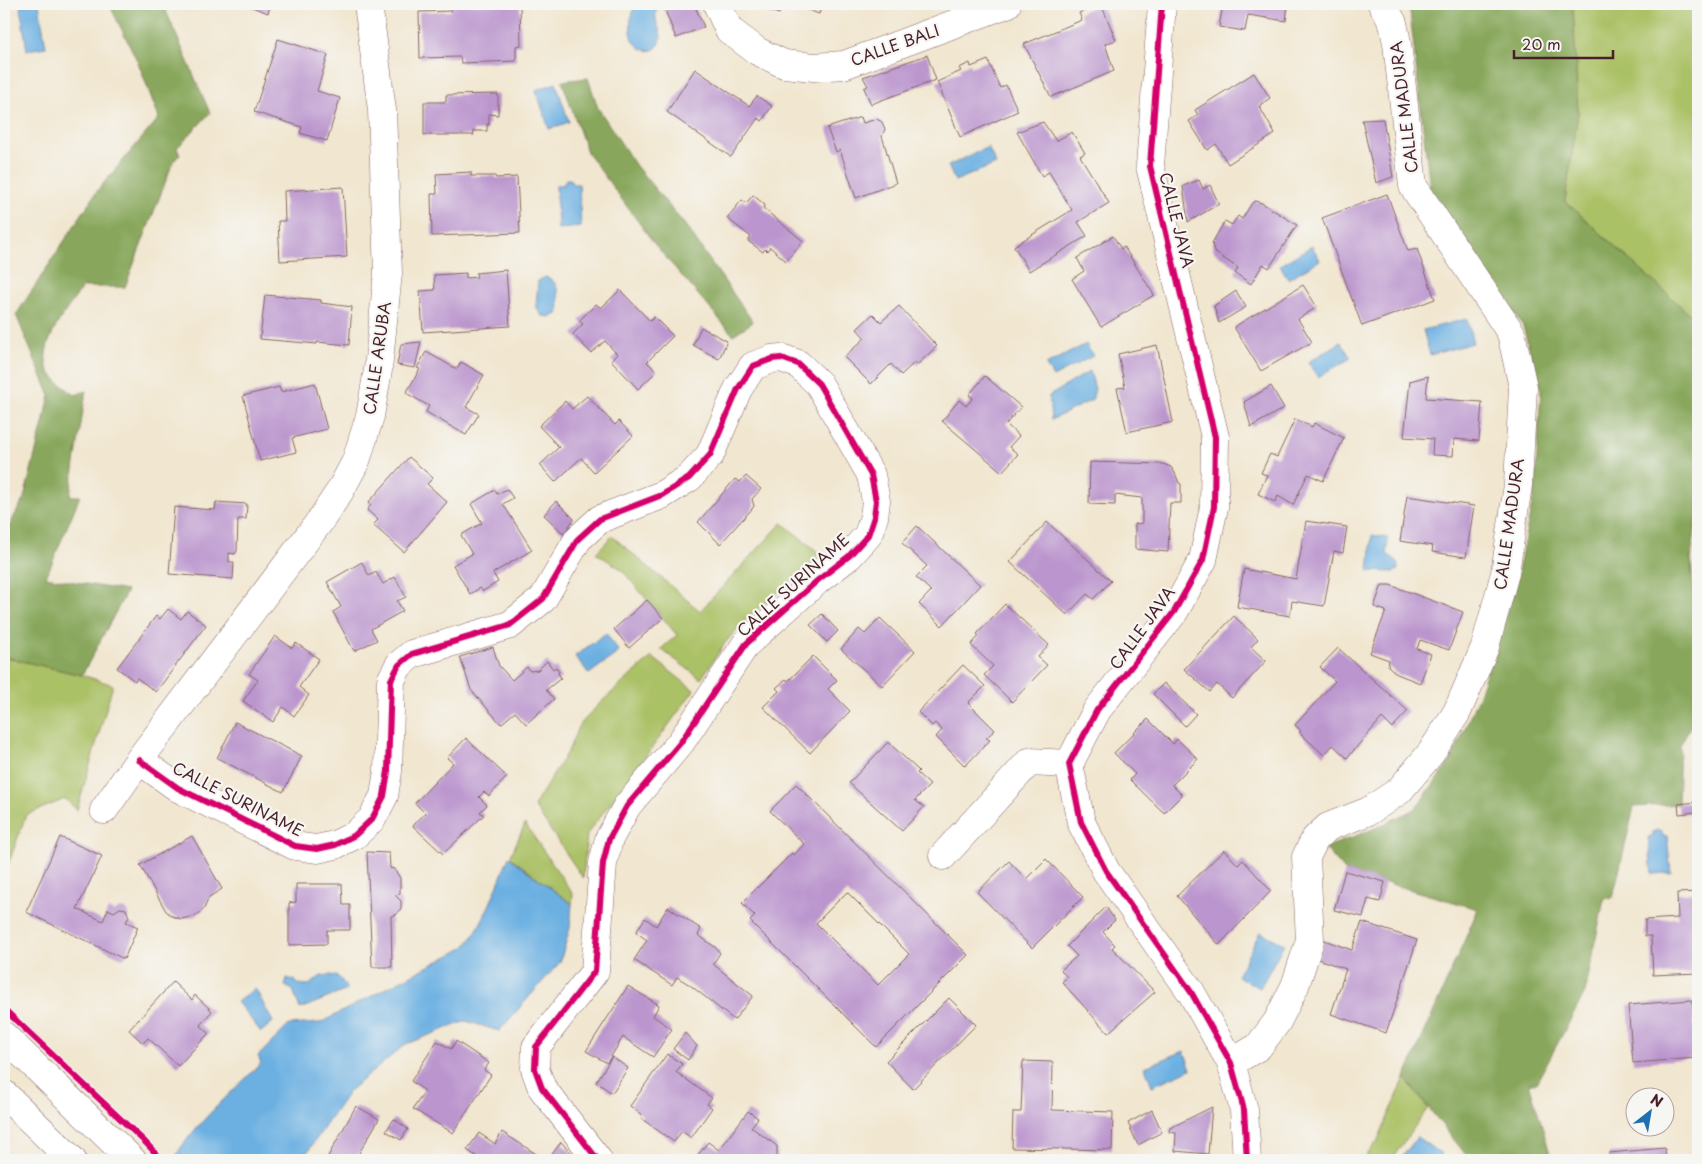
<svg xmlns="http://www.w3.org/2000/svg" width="1702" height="1164" viewBox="0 0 1702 1164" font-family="'Playpen Sans',sans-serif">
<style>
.green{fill:#abc166;stroke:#7a7048}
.forest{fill:#88a75b;stroke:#696343}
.water{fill:#6cb0e2;stroke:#5b6886}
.building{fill:#bb96ce;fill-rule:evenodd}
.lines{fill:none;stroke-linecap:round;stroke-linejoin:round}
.street-casing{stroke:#846564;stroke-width:29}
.secondary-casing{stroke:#846564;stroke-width:29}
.primary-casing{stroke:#846564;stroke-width:29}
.street{stroke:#fff;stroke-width:28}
.secondary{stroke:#fff;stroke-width:28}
.primary{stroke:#fff;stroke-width:28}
.cycleway-casing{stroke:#f6f6f2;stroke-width:9}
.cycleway{stroke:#d6006c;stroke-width:6}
.labels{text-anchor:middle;stroke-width:4.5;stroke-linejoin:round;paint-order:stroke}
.street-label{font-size:16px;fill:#4a1f2b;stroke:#f6f6f2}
</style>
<rect width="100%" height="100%" fill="#f6f6f2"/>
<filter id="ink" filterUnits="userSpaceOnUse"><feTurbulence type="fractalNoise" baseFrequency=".02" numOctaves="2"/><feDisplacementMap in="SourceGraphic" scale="10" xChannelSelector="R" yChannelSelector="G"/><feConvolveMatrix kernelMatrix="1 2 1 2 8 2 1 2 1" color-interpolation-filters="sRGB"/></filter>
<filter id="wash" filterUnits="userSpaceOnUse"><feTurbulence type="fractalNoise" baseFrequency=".0096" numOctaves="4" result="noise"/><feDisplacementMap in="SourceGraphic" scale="20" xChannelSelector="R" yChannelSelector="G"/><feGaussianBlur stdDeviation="1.12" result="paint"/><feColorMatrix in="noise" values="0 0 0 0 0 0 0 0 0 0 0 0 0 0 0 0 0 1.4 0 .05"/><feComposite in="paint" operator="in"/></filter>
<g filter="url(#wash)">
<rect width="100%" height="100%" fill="#f1e6cf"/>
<!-- green -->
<path class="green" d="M1573,4h125v318l-133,-121 13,-88z
M782,523l41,33 -74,60 -24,27 -24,36 -40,-30 16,-14 -56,-66 -25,-16 16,-17 88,75z
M4,657l78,18 31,10 -36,125 -12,-11 -39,16 -22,61z
M652,657l42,33 -34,47 -73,97 -4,44 -49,-72 35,-57 9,-22 22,-24z
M525,824l48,70 -1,10 -62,-47z
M1405,1078l23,30 -37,52h-28l14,-18z"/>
<!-- forest -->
<path class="forest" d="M109,4h54l47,109 -33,35 3,6 -7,8 -48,125h-42c-13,18 -48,60 -34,84 6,10 17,17 26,24l11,-4 -16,105h10l-34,81 81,14 -45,84 -78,-18v-121l20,-38 26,-102 -34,-81 81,-124 62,-73 -21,-56z
M1409,4h164l5,109 -13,88 133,121v186l-7,52 7,88v65l-18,32 -2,59 -44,3 -21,90 -9,2 -19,94 -49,90h-7l23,77h-82l-65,-82 73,-169 -133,-38 -20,-23 53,-21 37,-18 37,-50 27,-64 36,-109 20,-96 6,-100 -18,-64 -93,-138z
M588,78l10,30 38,58 49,59 68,97 -20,13 -77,-89 -69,-94 -25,-71z"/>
<!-- water -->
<path class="water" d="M33,4h6l7,43 -19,3 -7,-44z
M636,4h22c-1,4 -3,10 -2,15 2,10 10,20 0,29 -3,3 -7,3 -11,2 -18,-5 -17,-33 -9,-46z
M556,83l13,39 -20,7 -13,-39z
M988,147l8,17 -41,17 -7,-15z
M566,179h4l2,5h7l2,43 -23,2 -2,-44h7z
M1312,246l8,14 -32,19 -8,-14z
M545,277c16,3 13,22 14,36l-8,4 -9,-1 -6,-10 2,-25z
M1467,319l6,24 -43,12 -7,-25z
M1341,342l10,16 -33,19 -10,-15z
M1086,344l7,12 -40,21 -7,-12z
M1090,371l5,18 -3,11 -41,20 -2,-24z
M1372,535l16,3 -1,16 10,7 2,4 -2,6 -4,1 -24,-1z
M606,633l13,19 -30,22 -14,-18z
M1657,830l4,1 2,5h4l4,37 -19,1 -4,-37h4l1,-5z
M509,857l63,47 -2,24 -10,34 -61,69 -33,-10 -60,23 -57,47 -47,69h-129c22,-37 58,-66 88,-97l-3,-7 31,-31 31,-2 145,-76c21,-26 31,-60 44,-90z
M1260,932l24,12 -24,44 -23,-12z
M329,975c11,0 13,5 18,15l-47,19 -7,-19 -8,-4 2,-8 8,2 2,4 12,1 12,-9z
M255,988l18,34 -12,10 -24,-30z
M1184,1051l7,18 -39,17 -7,-19z
M1417,1137l25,18 -3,5h-39z"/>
<g id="blocks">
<!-- building -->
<path class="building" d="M244,4h27l-3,9z
M451,4l69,1 1,40 -5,1v15l-55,2 -1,-6 -40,1 -1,-46 32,-1z
M665,4h29l10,23 -28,11 -13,-33z
M756,4h27l-4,10 -24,-8z
M791,4h31l-3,10z
M1101,4l15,36 -11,4 9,27 -63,26 -27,-53 58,-24 -3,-7z
M1223,4h65l-2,17 -38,-6 -3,16 -26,-4z
M278,39l50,16 -11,36 23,7 -13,43 -27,-8 2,-6 -48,-15z
M927,55l9,25 -65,24 -7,-16 4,-2 -5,-9z
M988,60l12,28 6,-3 12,26 -58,26 -23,-55 24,-11 -2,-3 11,-5 1,4z
M695,69l54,37 8,-10 15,10 -10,15 -4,-3 -27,39 -64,-45z
M1254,73l16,25 -11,8 16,28 -47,30 -12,-20 -9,6 -18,-29 9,-6 -3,-5z
M498,94v21l-9,-1v11l-2,-1v7h-14l1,4h-50v-33h22v-7z
M861,117l2,6 14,-4 5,3 3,7 -3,7 14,47 -40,15 -16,-48 -4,2 -9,-24z
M1383,119l10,58 -17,6 -14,-63z
M1043,122l13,19 16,-9 13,21 -5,3 29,47 -31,19 9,14 -58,35 -15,-25 58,-36 -23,-38 -7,4 -25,-44z
M471,172v4h24l1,2 21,-1 3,56 -88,3 -1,-42h6l-1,-20z
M1199,180l4,9 7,-4 9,19 -31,18 -5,-36z
M343,187l4,70 -67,4 -2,-40h7l-1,-30z
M1387,194l21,57 9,-2 18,50 -73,27 -40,-108z
M753,195l12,10 -2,3 40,33 -17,20 -16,-14 -3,4 -2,-2 -2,3 -15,-11 3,-4 -24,-19 15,-18 4,3z
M1255,201l7,2 35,22 -28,43 -6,-4 -12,20 -16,-11 3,-5 -24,-16 -2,-9 13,-22 7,4 6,-9 4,3 10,-16z
M1113,236l8,13 3,-2 30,48 -53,32 -29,-48 12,-8 -7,-13z
M506,270l4,56 -87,6 -3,-41 15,-1 -1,-15 32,-2v5l11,-1 -1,-4z
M1303,285l14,22 -19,12 14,23 -51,29 -27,-44z
M620,290l30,31 4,-4 19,19 -26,26 10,9 -19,18 -27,-29 6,-6 -12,-13 -14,12 -18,-19 10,-10 -4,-3 17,-17 5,4z
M1236,291l10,16 -27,16 -5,-17z
M265,295l56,5v3l31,4 -3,38 -32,-3v2l-57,-5z
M899,306l38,40 -20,19 -2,-3 -14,13 -10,-11 -20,20 -27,-27 21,-19 -8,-9 16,-15 8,8z
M701,327l26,14 -8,18 -26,-14z
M421,342l-6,26 -18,-3 4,-21z
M1157,345l16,77 -46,10 -10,-44 8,-1 -7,-33z
M426,352l31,17 4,-7 23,13 -18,32 13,7 -13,21 -40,-23 3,-6 -23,-13 14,-24 -3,-1z
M985,376l36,31 -15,17 13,12 -10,11 9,7 -16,18 -60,-51 17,-21 7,6 7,-8 -4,-3z
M1428,376l-2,22 56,4 -3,39 -25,-2 -1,17 -21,-1 1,-16 -29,-2 6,-56z
M315,383l12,46 -35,9 4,14 -36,9 -17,-65 36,-9 2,5z
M1271,386l13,22 -33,19 -7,-25z
M587,396l28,29 4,-4 14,15 -39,36 -13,-14 -26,24 -15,-17 19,-18 -20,-21 26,-25 7,8z
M1295,419l17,8 2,-4 30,15 -21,43 -15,-7 -15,31 -15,-9 -3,6 -17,-8 9,-19 -6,-2 9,-19 7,3z
M409,457l24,21 -6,6 20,18 -43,50 -31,-27 5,-5 -11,-10 4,-5 -3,-2z
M1090,462l73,2 8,3 4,6 4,10 2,1v19h-11l-2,49 -33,-3v-25l7,-1v-25l-27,-3v10l-26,-1z
M746,476l15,13 -9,10 2,7 -2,3 -32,35 -22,-22 37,-43 5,3z
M507,489l6,9 -10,6 29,46 -39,23 5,9 -15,9 -3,-3 -10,6 -17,-29 19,-11 -11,-19 21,-12 -11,-19 24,-14 2,4z
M1407,496l67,10 -8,51 -34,-5 1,-6 -33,-5z
M556,501l18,18 -10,15 -20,-19z
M216,502l31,2 -1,15h-8l-1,32 -2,3 -6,-1v9h5l-1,17 -64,-5 5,-67 41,3z
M1306,521l41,6 -4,26 -9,-2 -10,55 -32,-5 -2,15 -53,-9 7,-38 52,10z
M1047,522l64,59 -18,18 -6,-5 -20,21 -57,-53z
M917,526l63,59 -38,41 -23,-22 12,-13 -15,-14 11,-11 -25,-23z
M362,562l7,14 7,-4 7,12 12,-7 11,20 -9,4 6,10 -32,18 6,11 -23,11 -21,-39 8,-5 -14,-25z
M1382,585h8l73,27 -14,38 -29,-10 -3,9 14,5 -11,29 -23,-9 -9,-8 1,-6 -19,-7 16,-42 -12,-4z
M647,600l16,18 -34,30 -15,-19z
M1005,604l44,41 -11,12 9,8 -35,37 -28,-27 9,-9 -22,-21 8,-9 -2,-2z
M168,609l13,10 6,-8 19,14 -50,67 -19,-14 -2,3 -18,-13 39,-52 4,3z
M822,614l16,17 -11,11 -17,-17z
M1234,616l24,23 -7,8 15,14 -34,37 -15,-14 -7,8 -26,-23z
M880,618l35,33 -33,35 -41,-37 18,-20 6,5z
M275,636l17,12 4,-5 23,16 -20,28 10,8 -15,21 -11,-9 -10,15 -30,-21 15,-21 -9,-6z
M493,647l6,19 13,14 15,-13 3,4 8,-1 9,-9 6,8 3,-2 3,5 -1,1 3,5 -15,12 8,9 -28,25 -11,-12 -14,12 -30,-34 -11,-33z
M1338,648l70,63 -16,17 -10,-10 -35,40 -14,-13 -9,10 -25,-23 2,-1 -6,-6 40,-44 -15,-14z
M813,656l24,24 -9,9 22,22 -40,42 -47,-46 16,-16 -3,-3 10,-9 2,2z
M963,665l22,21 -17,17 27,27 -9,8 4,2 -25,26 -29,-29 6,-7 -7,-7 -3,3 -14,-14z
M1164,683l32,31 -11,12 -32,-32z
M1148,719l25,25 4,-5 21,20 -26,26 10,10 -18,18 -34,-33 5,-6 -21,-21z
M235,722l67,34 -19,36 -66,-34z
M466,738l41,39 -18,19 -5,-4 -5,5 8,8 -7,7 4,3 -41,39 -30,-28 12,-13 -10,-10 38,-40 -6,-5z
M888,742l31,29 -2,2 13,12 -15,15 9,7 -22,24 -53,-48z
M796,784l172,171 -92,92 -126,-126 5,-5 -13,-13 50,-50 2,2 10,-11 -34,-33zM847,892l62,62 -31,31 -62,-62z
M1698,802v10l-19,2 -1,-10z
M192,836l30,53 -13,8 -5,12 -8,7 -15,3 -9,-3 -6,-5 -26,-46z
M60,837l42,19 -25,53 26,12 5,-12 6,3 6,-4 6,1 3,8 -3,5 12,5 -14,32 -98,-47z
M1224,850l14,15 5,-5 28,31 -52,54 -42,-49z
M367,852l22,1 1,15 4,1 6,9v16l-5,1 6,6v7l-4,6 -6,2 1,51h-20z
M1046,859l37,38 -51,51 -55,-56 32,-31 17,18z
M1345,871l40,11 -5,20 -12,-3 -5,18 -29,-7z
M296,884h46l1,21h7v25h-23v14l-38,1v-42l7,-1z
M1698,892v18h-3v8l3,-1v56l-45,2 -2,-39h-6v-16l33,-2 -1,-25z
M668,907l33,22 -3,6 17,12 5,6 -7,11 40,32 -19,24 -44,-35 -13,-8 -5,8 -38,-25 13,-20 -11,-8 9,-14 11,8z
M1106,907l9,13 -12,12 12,13 -3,3 43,44 -47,41 -46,-51 5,-5 -6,-7 16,-14 -10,-10z
M1362,922l55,18 -31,93 -55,-19 15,-45 -28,-10 6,-19 28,10z
M173,982l19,18 3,-5 17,16 -12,14 9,8 -31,33 -30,-28 -5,5 -14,-13z
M628,986l31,19 -6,11 19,13 -19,28 -30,-20 -16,26 -21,-12z
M949,998l27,27 -63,64 -27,-28z
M1692,1000l5,58 -64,5 -5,-58z
M685,1033l12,13 -9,14 -15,-11z
M437,1041l14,8 5,-8 33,22 -5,7 7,5 -38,58 -40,-24 12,-18 -14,-10z
M667,1054l15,10 -6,8 36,26 -5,6 5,4 -21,30 -9,-7 -8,11 -32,-23 -1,-2 1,-2 -12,-9z
M612,1057l16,11 -16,25 -16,-11z
M1023,1061l30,1 -1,48 61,2 -1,38 -100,-2 1,-36h8z
M356,1106l23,13 -24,41h-29z
M1212,1107l-4,47 -33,-3 1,-18 -7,-1 1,-4z
M1152,1110l10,22 -24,13 -10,-22z
M748,1111l10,7 -7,9 26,19v14h-83l14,-18 11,8z
M394,1119l14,10 -7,11 -15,-9z
M502,1132l39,25 -2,3h-65l2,-4 -9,-6 12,-17 16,11z
M561,1142l17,18h-30z
M1665,1148l1,12h-57v-7z"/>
</g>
</g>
<g filter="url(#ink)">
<use href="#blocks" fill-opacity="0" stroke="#846564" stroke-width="1"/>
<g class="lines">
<defs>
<path id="street" d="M717,4l12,26 28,21 27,13 30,3 30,-2 163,-61
M139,760l39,28 117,58 22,3 18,-4 20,-10 17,-16 12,-23 4,-25 3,-91 8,-15 13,-11 98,-29 33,-26 35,-60 22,-20 62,-24 27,-17 21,-23 28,-66 15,-23 19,-7 9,-1 17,6 21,20 52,91 5,26 -2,16 -6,18 -19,21 -31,24 -72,64 -65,98 -54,64 -18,33 -6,24 -8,108 -59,76 -1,22 7,19 56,72
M104,810l35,-50 181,-239 20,-30 16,-30 14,-45 8,-46 10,-97 -6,-163 -14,-106
M943,856l86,-94 40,2
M1231,1063l27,-16 19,-25 18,-36 15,-46 -4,-83 9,-18 13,-12 41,-16 30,-20 32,-38 26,-41 28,-65 20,-74 13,-88 5,-98 -12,-54 -98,-147 -16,-143 -4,-20 -11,-19"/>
<path id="secondary" d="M1162,4l-12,162 65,271 -1,70 -11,53 -29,52 -77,98 -28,54 12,58 25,49 85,121 40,71 13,47 3,50"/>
<path id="primary" d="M4,1036l128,124
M4,1094l68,66"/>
</defs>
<!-- street casing -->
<use href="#street" class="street-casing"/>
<!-- secondary casing -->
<use href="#secondary" class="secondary-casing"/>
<!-- primary casing -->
<use href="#primary" class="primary-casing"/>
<!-- street -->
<use href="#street" class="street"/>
<!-- secondary -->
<use href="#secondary" class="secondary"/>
<!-- primary -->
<use href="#primary" class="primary"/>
<defs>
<path id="cycleway" d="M1162,4l-12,162 65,271 -1,70 -11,53 -29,52 -77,98 -28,54 12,58 25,49 85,121 40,71 13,47 3,50
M139,760l39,28 117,58 22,3 18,-4 20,-10 17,-16 12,-23 4,-25 3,-91 8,-15 13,-11 98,-29 33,-26 35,-60 22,-20 62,-24 27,-17 21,-23 28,-66 15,-23 19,-7 9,-1 17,6 21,20 52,91 5,26 -2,16 -6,18 -19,21 -31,24 -72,64 -65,98 -54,64 -18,33 -6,24 -8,108 -59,76 -1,22 7,19 56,72
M4,1009l141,133 17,18"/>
</defs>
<!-- cycleway casing -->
<use href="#cycleway" class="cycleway-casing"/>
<!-- cycleway -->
<use href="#cycleway" class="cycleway"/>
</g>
</g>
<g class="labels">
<!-- street labels -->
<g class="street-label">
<text transform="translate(895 45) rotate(-20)" y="6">CALLE BALI</text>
<text transform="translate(1404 107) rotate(-97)" y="6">CALLE MADURA</text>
<text transform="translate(1177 220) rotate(76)" y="6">CALLE JAVA</text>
<text transform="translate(377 358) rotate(-82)" y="6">CALLE ARUBA</text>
<text transform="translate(1509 524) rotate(-82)" y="6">CALLE MADURA</text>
<text transform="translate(793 585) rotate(-42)" y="6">CALLE SURINAME</text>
<text transform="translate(1142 628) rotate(-54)" y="6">CALLE JAVA</text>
<text transform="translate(238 799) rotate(27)" y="6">CALLE SURINAME</text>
</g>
</g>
<!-- margin -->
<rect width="1702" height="1164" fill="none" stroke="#f6f6f2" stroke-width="20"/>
<!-- north arrow -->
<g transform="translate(1650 1112) rotate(31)"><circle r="24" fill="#f6f6f2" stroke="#b1a0a2"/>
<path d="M0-4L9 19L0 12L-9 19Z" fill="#1f6fb2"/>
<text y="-8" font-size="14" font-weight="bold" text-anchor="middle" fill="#4a1f2b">N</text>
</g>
<!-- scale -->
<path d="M1514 50v8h99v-8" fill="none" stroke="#4a1f2b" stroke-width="2.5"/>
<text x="1522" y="50" font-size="15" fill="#4a1f2b" stroke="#f6f6f2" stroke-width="4" paint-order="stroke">20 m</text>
</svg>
